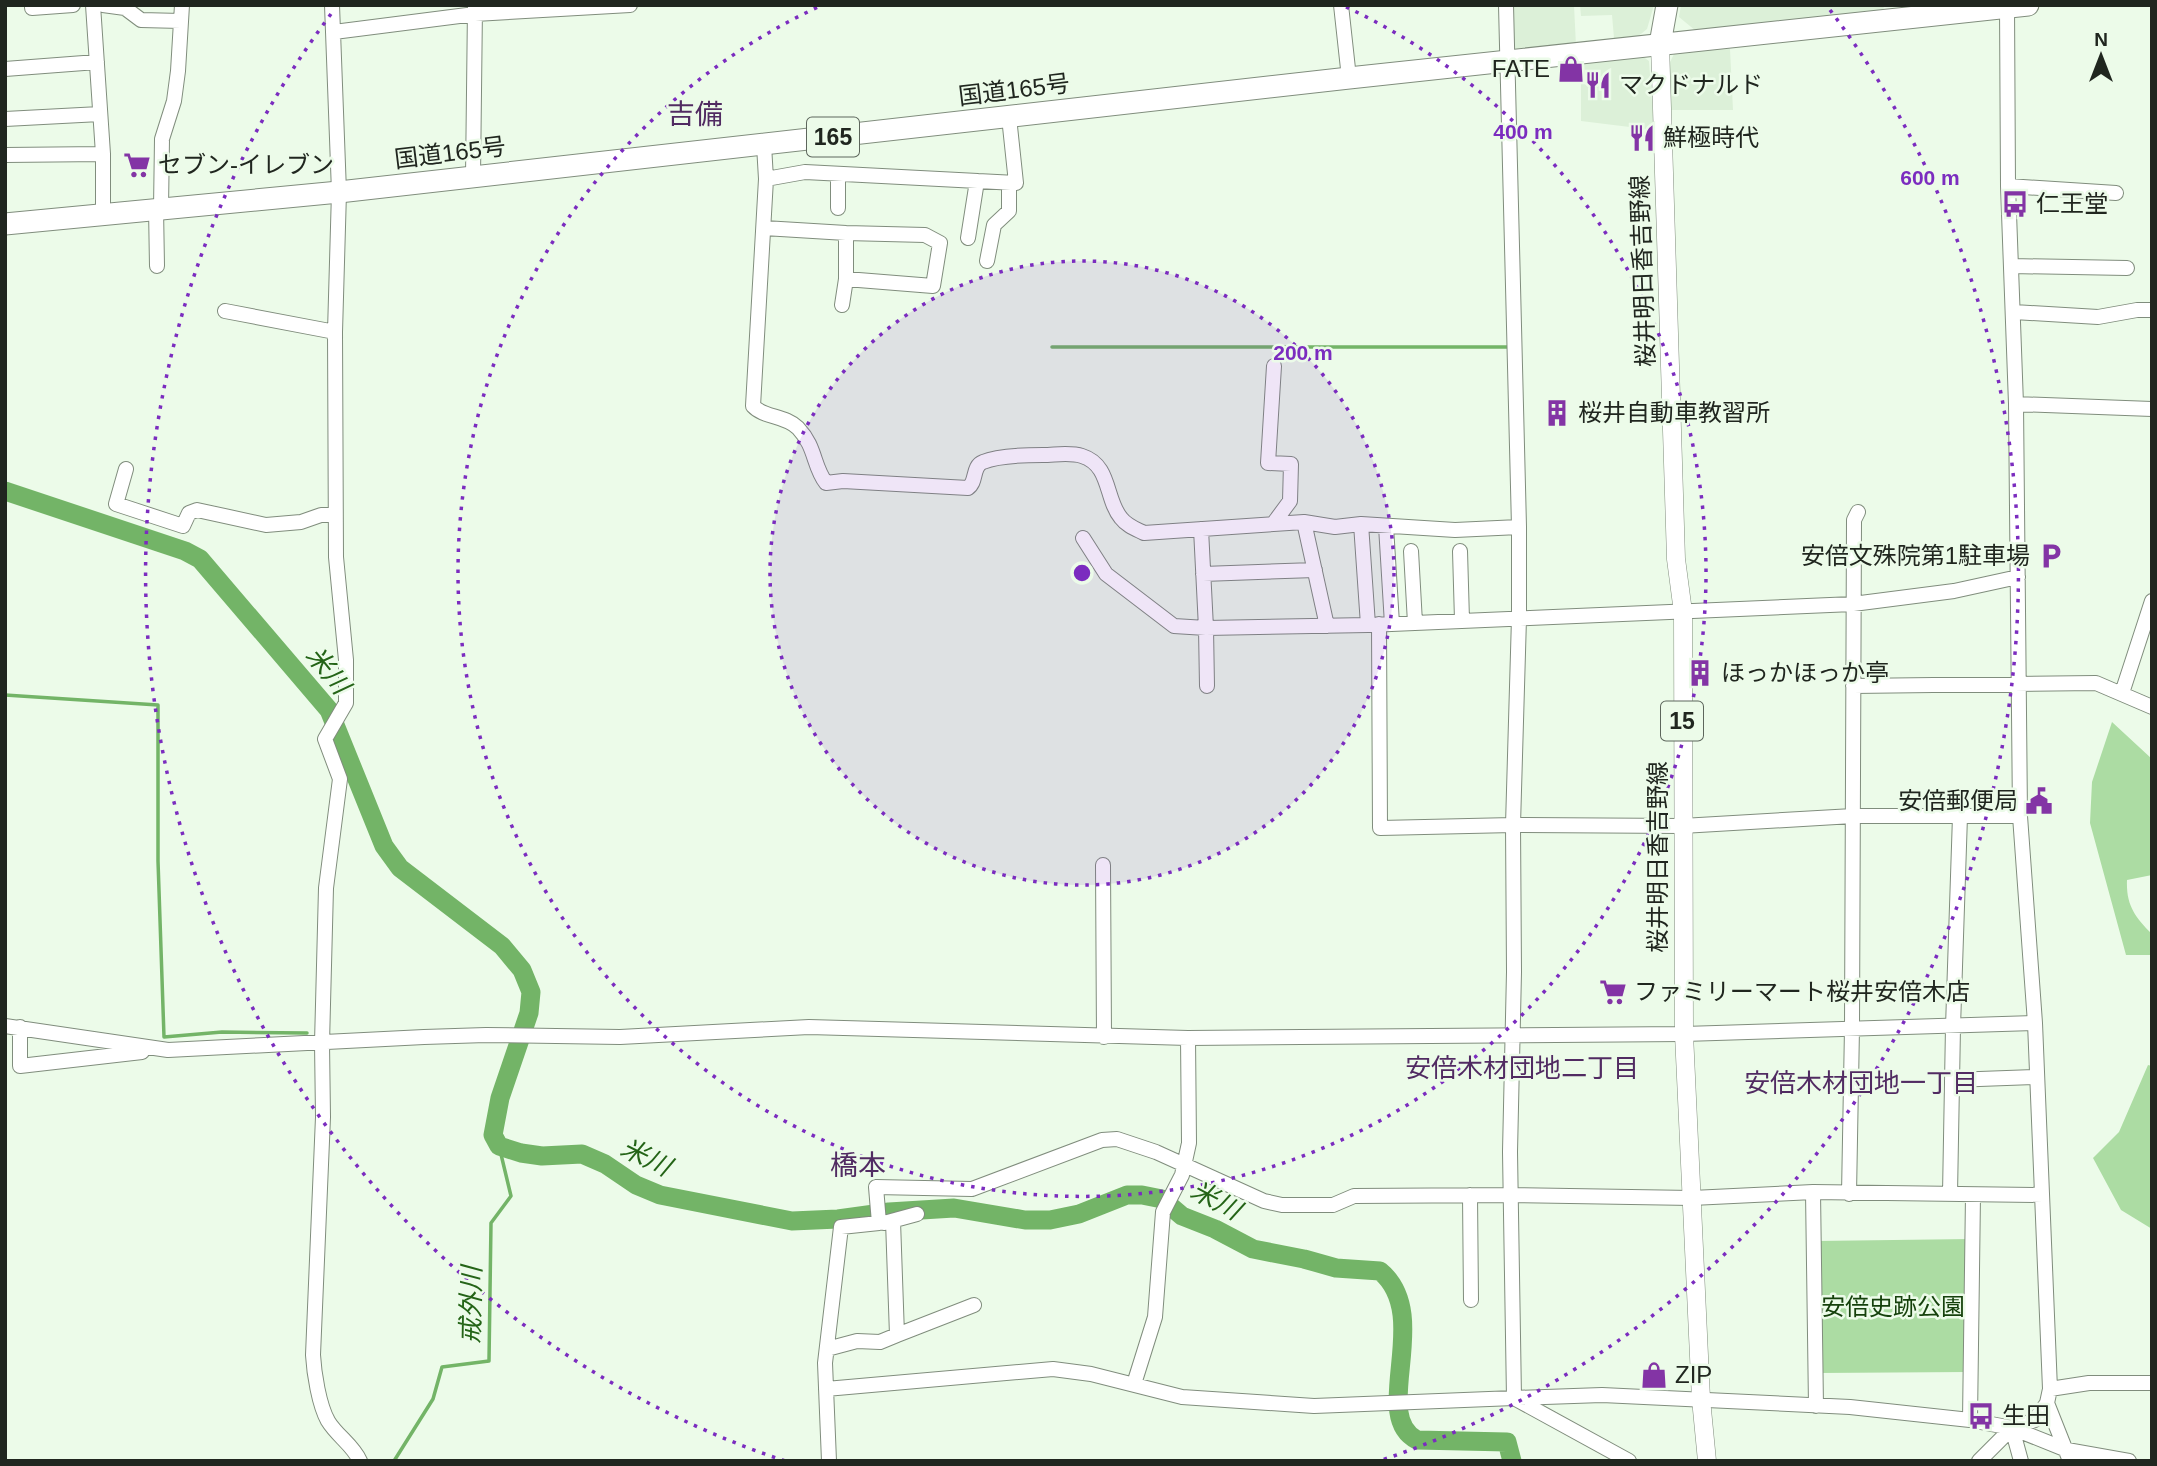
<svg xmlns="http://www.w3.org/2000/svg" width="2157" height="1466" viewBox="0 0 2157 1466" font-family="Arial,'Noto Sans JP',sans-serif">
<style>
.built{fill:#dcf0d8}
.green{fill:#acdca3}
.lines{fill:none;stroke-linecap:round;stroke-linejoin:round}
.stream{stroke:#73b467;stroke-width:3.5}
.river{stroke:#73b467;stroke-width:19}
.minor-casing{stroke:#808d7d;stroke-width:16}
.major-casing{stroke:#808d7d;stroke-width:19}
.highway-casing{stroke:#808d7d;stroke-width:23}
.minor{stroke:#fff;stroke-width:14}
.major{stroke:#fff;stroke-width:18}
.highway{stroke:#fff;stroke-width:21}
.ring{fill:none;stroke:#7b2cbf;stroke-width:3.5;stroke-dasharray:3.5 7}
.labels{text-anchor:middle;stroke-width:5;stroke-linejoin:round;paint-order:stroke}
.shield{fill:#ecfbe9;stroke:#5d665c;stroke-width:2}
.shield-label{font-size:23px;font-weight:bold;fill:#20261f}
.poi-label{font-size:24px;fill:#20261f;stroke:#ecfbe9;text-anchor:start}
.street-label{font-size:24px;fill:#20261f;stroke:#ecfbe9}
.park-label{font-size:24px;fill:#15410c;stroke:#ecfbe9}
.water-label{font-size:26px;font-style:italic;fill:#246417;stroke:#ecfbe9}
.neighbourhood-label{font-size:26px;fill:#512b62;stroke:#ecfbe9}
.quarter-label{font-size:28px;fill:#512b62;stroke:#ecfbe9}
.centre{fill:#7b2cbf;stroke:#ecfbe9;stroke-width:3.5}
.ring-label{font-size:21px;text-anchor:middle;font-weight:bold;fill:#7b2cbf;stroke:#ecfbe9;stroke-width:5;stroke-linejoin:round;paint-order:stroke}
</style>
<rect width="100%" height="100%" fill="#ecfbe9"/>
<!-- built -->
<path class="built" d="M1511,5h63l2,41 -63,6z
M1580,5h74l-7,24 -11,9h-22l-2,-23 -31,1z
M1681,5h203l-1,8 -187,18 -17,-14z
M1730,49l3,61h-62l-2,-46 5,-10 11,-4z
M1639,54l10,7 5,69 -73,-9v-60z"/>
<!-- green -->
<path class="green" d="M2112,722l40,37v116l-25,5c-1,25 8,37 25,54v21h-26l-36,-132 2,-41z
M2148,1065l4,1v163l-31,-19 -28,-52 26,-26z
M1970,1239l-2,133 -150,1 -1,-132z"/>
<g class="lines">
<!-- stream -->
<path class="stream" d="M1052,347h456
M5,695l153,10v156l6,176 58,-5 85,1
M394,1461l39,-62 9,-32 47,-6 2,-138 20,-27 -12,-50"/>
<!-- river -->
<path class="river" d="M5,491l180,60 15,8 129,151 55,136 16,22 102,78 20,24 9,22 -2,21 -29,85 -7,37 6,11 22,7 21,3 40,-2 23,10 31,21 24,10 132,26 46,-2 51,-7 65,-4 71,12h25l29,-6 48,-19h15l20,4 20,17 33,13 38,20 51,10 32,9 44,3c54,45 -11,145 37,169l90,2 5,19"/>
<defs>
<path id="minor" d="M32,5v3l41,-3
M93,5l10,149v60
M103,5l22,3 16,12 40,1
M332,5l7,187 -4,140 1,225 10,103v43l-21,36 15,40 -14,109 -4,155 1,74 -10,238c1,18 6,50 15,66 9,15 25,24 32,40
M1341,5l8,73
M1506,5l13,522v91l-6,207 1,147 -4,180 4,246 88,-3 248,12 120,13 42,8 55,22 62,11
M2007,5l1,181 8,218 4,412 15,207 15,366 -3,14 23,58
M334,32l141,-18 155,-9
M5,69l92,-7
M5,119l95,-5
M764,145l2,34 -13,227c11,12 32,9 45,22 18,19 15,38 28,55l17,-2 125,7c9,-6 4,-22 15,-26 14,-6 45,-7 60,-7 12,0 27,-3 39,1 29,9 23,43 39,62 6,8 15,11 23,15l160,-11 31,5 26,-3 94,6 64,-3
M5,155l98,-1
M838,174v34
M473,176l2,-169
M766,179l39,-7 211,11 -7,-66
M2008,186l108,7
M156,208l1,58
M161,208l1,-69 12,-38 4,-30 4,-66
M764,228l82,5 79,2 15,8 -7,43 -87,-7
M968,238l9,-57
M987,261l7,-36 15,-14v-28
M2012,266l115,2
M842,305l4,-26v-46
M225,311l110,21
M2014,312l84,5 39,-7h15
M2016,404l136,5
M126,469l-10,35 67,22 6,-13 8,-3 69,15 35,-3 20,-7h14
M1304,522l23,104
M1273,524l17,-23 1,-37 -23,-1 6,-97
M1361,524l7,101
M1386,526l6,98
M1201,529l5,99 162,-3 485,-21 101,-13 64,-14
M1083,538l23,36 68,52 32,2 1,58
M1411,551l4,72
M1460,551l2,69
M1203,574l112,-4
M1379,624l1,204 133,-3 169,1 171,-10h167
M1853,686l243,-3 56,24
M2122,693l30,-92
M1103,865l1,172
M5,1026l163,24 256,-13 62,-2 134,2 189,-10 379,11 496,-4 351,-11
M20,1027v39l122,-14
M1952,1080l84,-3
M1813,1192l3,214
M1849,1194l3,-166 2,-508 4,-8
M1950,1194l3,-167 7,-211
M1470,1195l1,105
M893,1221l4,114 77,-30
M884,1223l33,-9
M827,1349l30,-8 23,1 17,-7
M1134,1384l21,-67 8,-105 19,-37 7,-32 -1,-105
M826,1389l227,-20 38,5 91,23 132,9 200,-8 115,63
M2050,1389l39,-6h63
M1970,1420l3,-225
M2012,1428l9,33
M829,1461l-4,-98 16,-136 38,-4 -3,-36 96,2 130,-49 15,-1 39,13 108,49 18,4h51l21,-9 156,-1 182,3 121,-6 229,3
M1979,1461l33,-33 23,-8 12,-17"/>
<path id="major" d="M1660,44l16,515 7,53 1,422 17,365 6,62"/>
<path id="highway" d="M1660,44l7,-39
M5,224l334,-32 1010,-114 679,-73"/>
</defs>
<!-- minor casing -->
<use href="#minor" class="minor-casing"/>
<!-- major casing -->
<use href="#major" class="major-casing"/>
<!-- highway casing -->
<use href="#highway" class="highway-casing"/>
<!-- minor -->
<use href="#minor" class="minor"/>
<!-- major -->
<use href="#major" class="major"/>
<!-- highway -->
<use href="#highway" class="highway"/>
</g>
<!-- distance rings -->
<circle cx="1082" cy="573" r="312" fill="#7b2cbf" fill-opacity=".12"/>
<g class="ring">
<circle cx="1082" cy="573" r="312"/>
<path d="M1346 7A624 624 0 1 1 818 7"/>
<path d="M785 1461A936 936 0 0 1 334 10M1830 10A936 936 0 0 1 1379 1461"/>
</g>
<!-- icons -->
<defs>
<symbol id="shop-bare" viewBox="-9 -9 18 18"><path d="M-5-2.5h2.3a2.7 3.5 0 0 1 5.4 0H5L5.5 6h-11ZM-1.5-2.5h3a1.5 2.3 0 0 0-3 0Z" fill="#8334a5" stroke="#ecfbe9" stroke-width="2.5" paint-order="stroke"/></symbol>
<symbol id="restaurant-bare" viewBox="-9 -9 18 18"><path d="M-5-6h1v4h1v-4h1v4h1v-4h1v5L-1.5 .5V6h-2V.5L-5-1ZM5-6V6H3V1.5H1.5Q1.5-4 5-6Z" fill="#8334a5" stroke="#ecfbe9" stroke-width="2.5" paint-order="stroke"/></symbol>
<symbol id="supermarket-bare" viewBox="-9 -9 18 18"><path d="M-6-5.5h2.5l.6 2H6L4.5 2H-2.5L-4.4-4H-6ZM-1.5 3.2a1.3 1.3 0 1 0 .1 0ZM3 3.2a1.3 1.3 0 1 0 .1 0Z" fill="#8334a5" stroke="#ecfbe9" stroke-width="2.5" paint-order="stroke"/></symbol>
<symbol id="bus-bare" viewBox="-9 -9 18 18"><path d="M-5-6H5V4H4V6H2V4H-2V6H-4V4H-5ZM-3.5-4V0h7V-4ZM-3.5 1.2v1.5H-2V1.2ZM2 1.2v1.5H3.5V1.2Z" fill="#8334a5" stroke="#ecfbe9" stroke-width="2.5" paint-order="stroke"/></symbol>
<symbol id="building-bare" viewBox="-9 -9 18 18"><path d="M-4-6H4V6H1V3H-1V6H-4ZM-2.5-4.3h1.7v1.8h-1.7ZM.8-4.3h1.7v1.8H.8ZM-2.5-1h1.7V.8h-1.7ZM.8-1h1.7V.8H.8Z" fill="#8334a5" stroke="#ecfbe9" stroke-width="2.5" paint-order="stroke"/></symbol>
<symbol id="parking-bare" viewBox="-9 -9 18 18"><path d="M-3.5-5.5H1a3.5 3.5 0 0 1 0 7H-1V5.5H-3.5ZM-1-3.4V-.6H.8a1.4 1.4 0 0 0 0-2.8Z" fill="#8334a5" stroke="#ecfbe9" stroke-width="2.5" paint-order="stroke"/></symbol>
<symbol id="civic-bare" viewBox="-9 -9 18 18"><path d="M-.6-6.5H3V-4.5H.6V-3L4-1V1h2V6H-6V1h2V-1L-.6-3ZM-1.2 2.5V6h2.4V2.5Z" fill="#8334a5" stroke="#ecfbe9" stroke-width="2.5" paint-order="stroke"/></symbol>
</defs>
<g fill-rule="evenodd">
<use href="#shop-bare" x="1552" y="50" width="38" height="38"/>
<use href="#restaurant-bare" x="1579" y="66" width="38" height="38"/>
<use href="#restaurant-bare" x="1623" y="119" width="38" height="38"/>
<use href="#supermarket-bare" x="118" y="146" width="38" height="38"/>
<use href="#bus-bare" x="1996" y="185" width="38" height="38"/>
<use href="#building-bare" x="1538" y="394" width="38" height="38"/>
<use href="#parking-bare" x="2032" y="537" width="38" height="38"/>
<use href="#building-bare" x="1681" y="654" width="38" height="38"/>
<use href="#civic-bare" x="2020" y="782" width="38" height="38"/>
<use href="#supermarket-bare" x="1594" y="973" width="38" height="38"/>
<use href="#shop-bare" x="1635" y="1356" width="38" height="38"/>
<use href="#bus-bare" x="1962" y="1397" width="38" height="38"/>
</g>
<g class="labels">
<!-- shield labels -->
<g class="shield">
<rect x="807" y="117.5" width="52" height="39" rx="5"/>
<rect x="1661" y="701.5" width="42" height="39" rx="5"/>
</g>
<g class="shield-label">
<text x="833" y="145">165</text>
<text x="1682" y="729">15</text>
</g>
<!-- poi labels -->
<g class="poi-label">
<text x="1550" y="77" text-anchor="end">FATE</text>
<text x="1619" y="93">マクドナルド</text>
<text x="1663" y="146">鮮極時代</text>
<text x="158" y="173">セブン-イレブン</text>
<text x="2036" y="212">仁王堂</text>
<text x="1578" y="421">桜井自動車教習所</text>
<text x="2030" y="564" text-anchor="end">安倍文殊院第1駐車場</text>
<text x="1721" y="681">ほっかほっか亭</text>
<text x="2018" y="809" text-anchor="end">安倍郵便局</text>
<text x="1634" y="1000">ファミリーマート桜井安倍木店</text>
<text x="1675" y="1383">ZIP</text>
<text x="2002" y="1424">生田</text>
</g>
<!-- street labels -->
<g class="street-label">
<text transform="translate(1014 90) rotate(-7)" y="8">国道165号</text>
<text transform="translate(450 153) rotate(-7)" y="8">国道165号</text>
<text transform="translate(1643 271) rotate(-92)" y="8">桜井明日香吉野線</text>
<text transform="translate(1658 857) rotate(-90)" y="8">桜井明日香吉野線</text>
</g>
<!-- park labels -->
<g class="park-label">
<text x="1893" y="1315">安倍史跡公園</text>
</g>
<!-- water labels -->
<g class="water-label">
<text transform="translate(328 670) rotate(51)" y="9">米川</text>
<text transform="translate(646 1157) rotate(26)" y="9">米川</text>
<text transform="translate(1216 1200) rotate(28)" y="9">米川</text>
<text transform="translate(471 1305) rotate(-89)" y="9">戒外川</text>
</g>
<!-- neighbourhood labels -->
<g class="neighbourhood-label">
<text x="1522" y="1077">安倍木材団地二丁目</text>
<text x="1861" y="1092">安倍木材団地一丁目</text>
</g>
<!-- quarter labels -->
<g class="quarter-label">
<text x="695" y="124">吉備</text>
<text x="858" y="1175">橋本</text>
</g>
</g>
<circle cx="1082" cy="573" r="10" class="centre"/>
<g class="ring-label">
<text x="1523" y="139">400 m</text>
<text x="1930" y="185">600 m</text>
<text x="1303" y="360">200 m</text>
</g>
<!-- border -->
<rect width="2157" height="1466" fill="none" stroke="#20261f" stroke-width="14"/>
<!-- north arrow -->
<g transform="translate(2101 56)" stroke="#ecfbe9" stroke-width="5" paint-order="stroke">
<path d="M0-5L12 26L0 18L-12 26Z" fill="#20261f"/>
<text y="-10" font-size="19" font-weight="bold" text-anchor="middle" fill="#20261f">N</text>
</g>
</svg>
